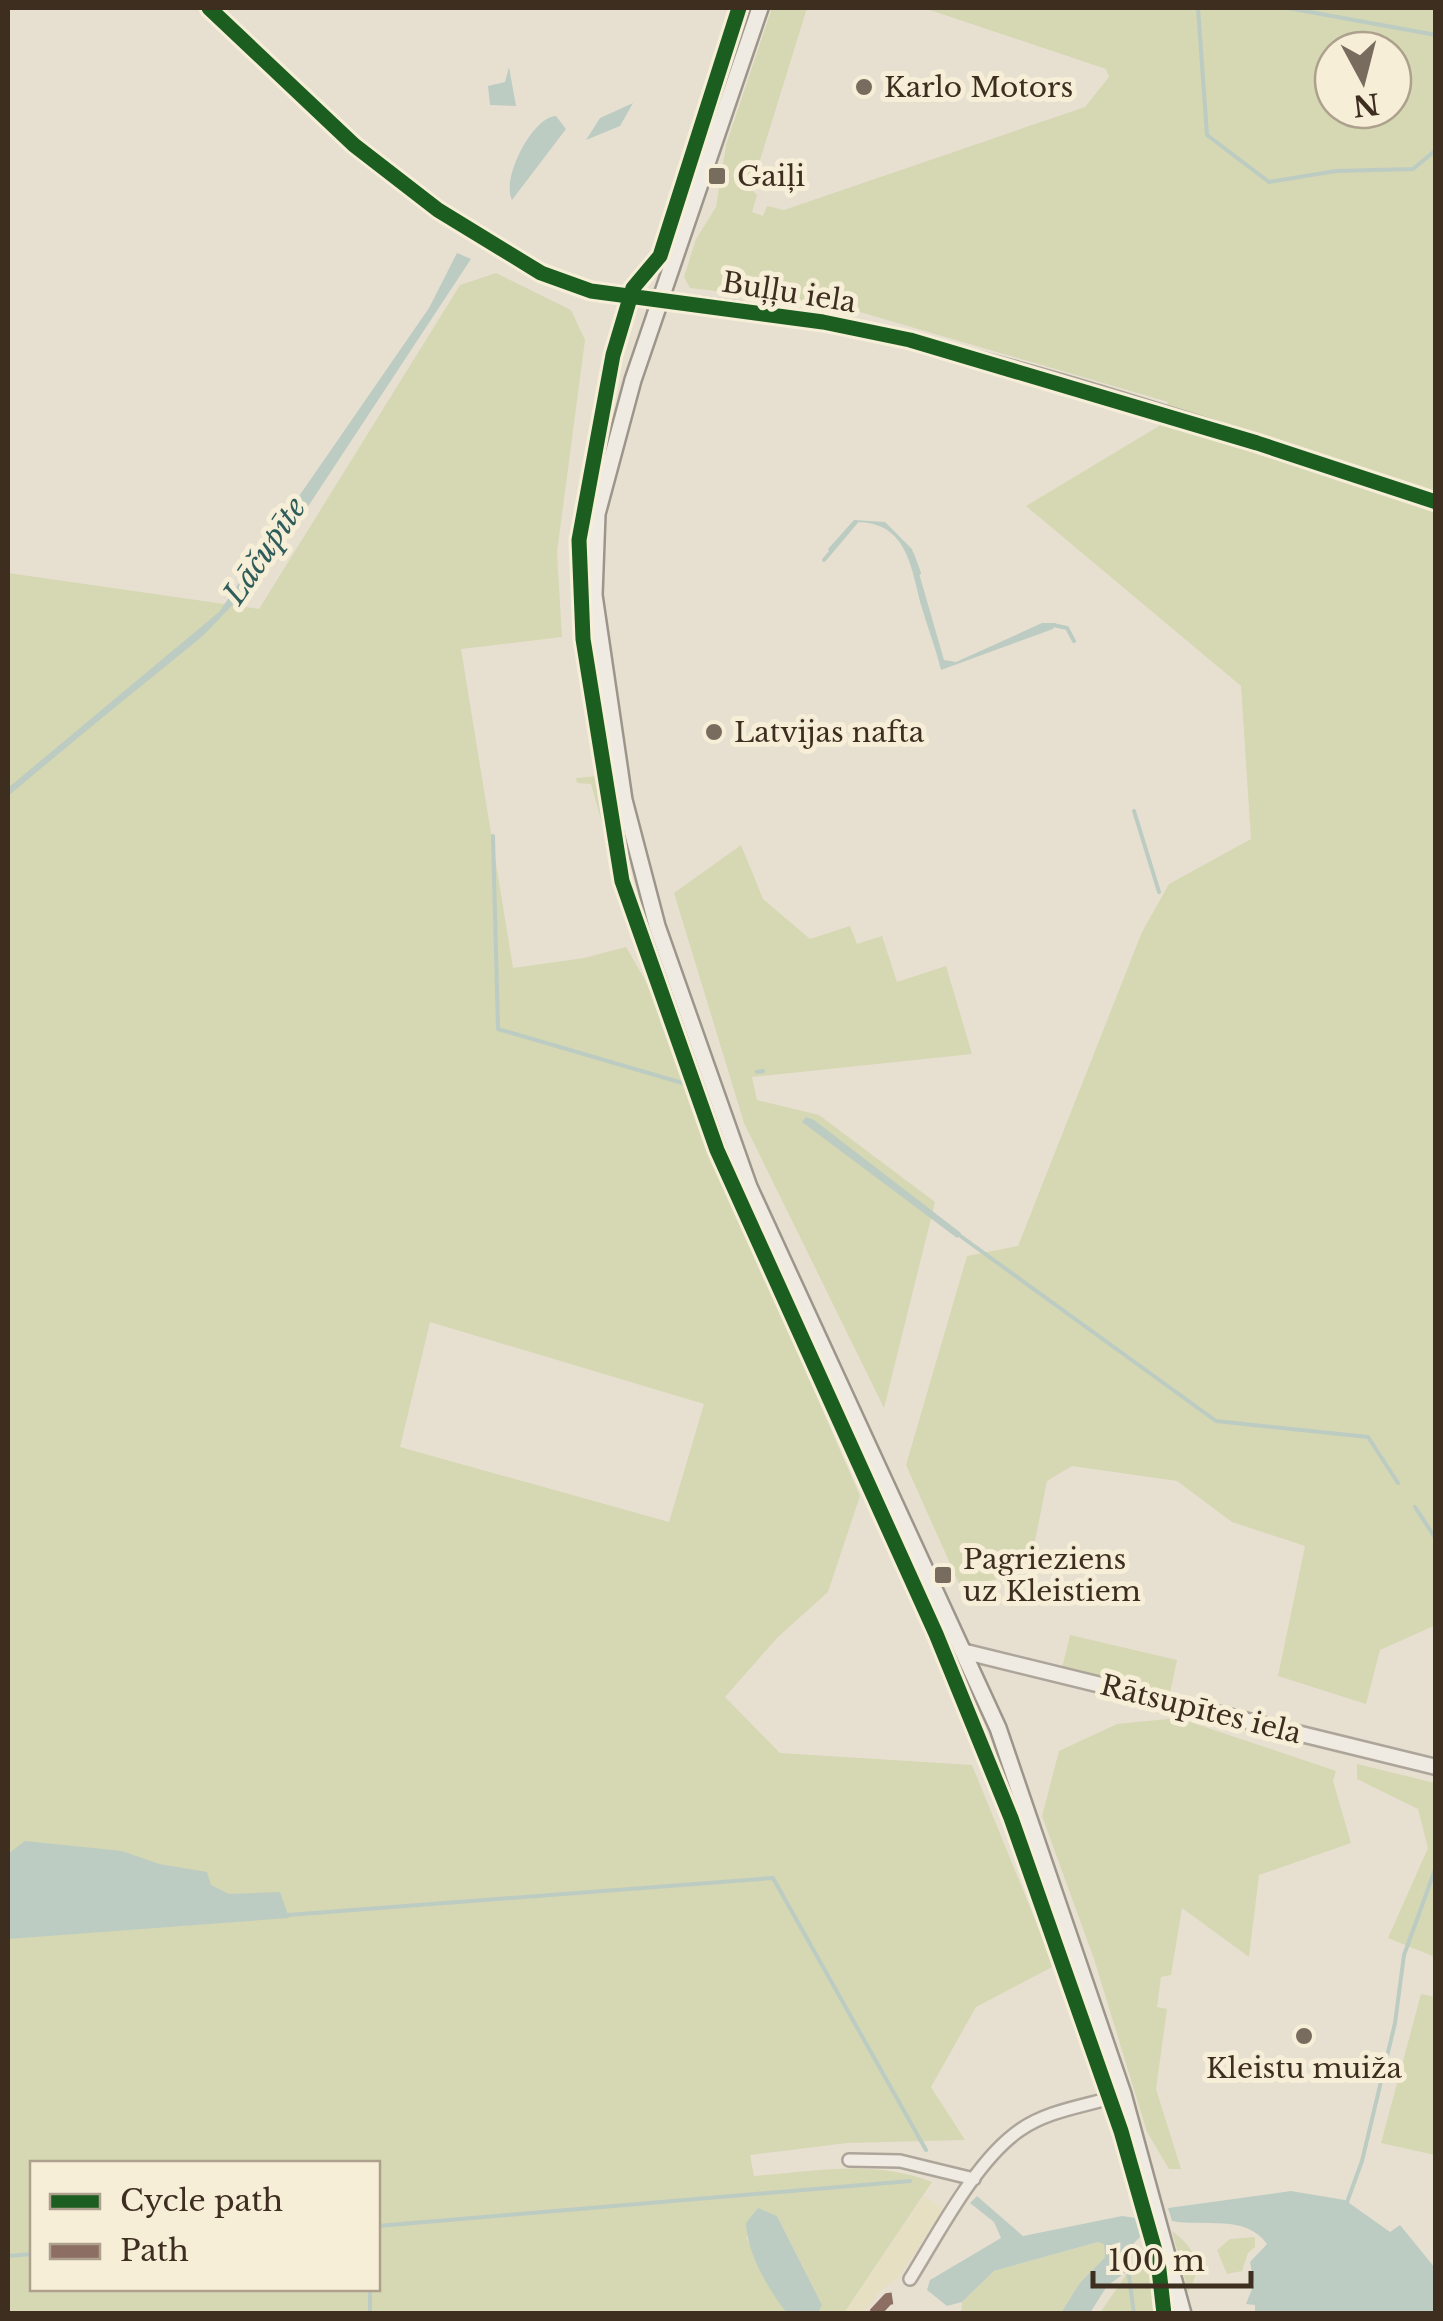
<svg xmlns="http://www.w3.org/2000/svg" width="1443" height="2321" viewBox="0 0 1443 2321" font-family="'Libre Baskerville',serif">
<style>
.farmland{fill:#e6dfc2}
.green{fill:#d6d7b3;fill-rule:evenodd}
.water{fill:#bcccc2}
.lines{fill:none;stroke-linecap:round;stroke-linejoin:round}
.stream{stroke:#bcccc2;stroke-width:4}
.minor-casing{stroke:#ada599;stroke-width:16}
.tertiary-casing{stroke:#ada599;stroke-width:19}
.secondary-casing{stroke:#9c958a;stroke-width:20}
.minor{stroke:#efebe3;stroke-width:11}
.tertiary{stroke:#efebe3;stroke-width:14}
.secondary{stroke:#efebe3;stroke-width:15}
.quiet{stroke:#8d6e63;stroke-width:12;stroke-dasharray:25 12;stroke-linecap:butt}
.cycleway-casing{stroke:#f7eed8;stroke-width:21}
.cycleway{stroke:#1b5e20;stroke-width:15}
.poi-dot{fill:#786c5e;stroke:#f7eed8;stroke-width:4}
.labels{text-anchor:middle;stroke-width:10;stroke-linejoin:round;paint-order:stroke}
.poi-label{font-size:28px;fill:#3d2e20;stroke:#f7eed8;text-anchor:start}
.street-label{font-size:28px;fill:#3d2e20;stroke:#f7eed8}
.water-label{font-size:30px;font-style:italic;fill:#2f5d5a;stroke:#f7eed8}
</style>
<rect width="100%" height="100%" fill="#e7e0d1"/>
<!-- farmland -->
<path class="farmland" d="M924,2196l19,13 -45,69 -18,13 -17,22 -19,1z"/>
<!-- green -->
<path class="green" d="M772,8h35l-56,181 6,6 -5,17 11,4 4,-10 17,4 301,-103 24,-30 -3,-8 -182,-61h511l1,1617 -56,25 -14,54 -88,-28 27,-130 -73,-24 -55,-41 -105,-15 -25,15 -18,90 -68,17 -55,-123 61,-209 51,-10 124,-314 27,-48 82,-45 -10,-153 -215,-180 133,-80 9,-24 -332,-97 -146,-17 -6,-11 12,-38 20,-32 10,-62zM1333,50h60v60h-60z
M496,273l75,37 14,30 -28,212 5,85 -101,12 52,319 71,-10 42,-11 25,43 43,124 166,382 -32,96 -50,45 -53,60 55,56 192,12 82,201 -78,41 -45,80 34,53 -118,3 -97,12 4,21c60,-5 121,-17 178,6l-88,131h-26l4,-8 -45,-89 -31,21 41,76 -779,1v-1741l251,36 201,-324zM430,1322l274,82 -35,118 -269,-75zM32,2164h346v124h-346z
M616,388l-27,142 1,75 20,160 -4,2 -25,-200 25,-159 4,-17z
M599,776l18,100 21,51 -8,-4 -39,-139 -14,-1 -1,-5z
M741,845l22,54 47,40 40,-13 7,18 25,-8 15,46 49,-16 26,88 -220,23 5,23 62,15 116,87 -51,206 -140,-285 -70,-230z
M927,1590l46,100 -6,3 -45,-102z
M1070,1635l107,25 -7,33 -108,-25z
M1178,1718l158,53 -3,10 18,62 -92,32 -10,82 -67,-49 -11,67 -10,2 -4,30 10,2 -11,80 25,80h-12l-22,-37 -53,-173 -52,-143 17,-65 58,-27z
M1357,1764l78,19v174l-47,-19 40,-90 -10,-39 -61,-30z
M1014,1801l90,255 6,36 -94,-270z
M1421,1994l14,3v158l-54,-12z
M1172,2231c24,18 32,35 16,61z
M1255,2237v10l-7,6 -6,18 -15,3 -10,-24 13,-11z
M1098,2242l6,1 1,14 -26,27 -18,29 -100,1 1,-12 32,-31z
M1153,2254l7,59h-60l36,-53z"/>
<!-- water -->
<path class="water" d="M509,67l7,39 -26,-1 -2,-19 17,-4z
M633,103l-13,23 -34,14 14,-22z
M556,116l10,13 -54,71c-11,-21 20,-83 44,-84z
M457,253l14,6 -216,328c-13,4 -42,41 -56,52 -64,52 -128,104 -191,157v-8l211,-176 210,-304z
M854,520l31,2 27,27 32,111 12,2 86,-39h14l-3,6 -112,41c-5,-21 -13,-41 -19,-62 -11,-40 -14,-86 -66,-86l-26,31 -2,-4z
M806,1117l8,3 147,113 -4,5 -155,-116z
M25,1841l97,10 37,13 48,8 4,13 18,9 51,-2 9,26 -281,21v-85z
M1291,2191l54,9 45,32 10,-7 35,43v45h-180v-8l-9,-1 8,-20 -4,-22 17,-18c-21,-30 -64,-17 -95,-23l-4,-13z
M977,2196l46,40 99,-20 14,2 8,15 -11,11 -4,26 -22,16 -17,27h-29l18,-29 26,-27 -1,-13 -6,-2 -104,29 -32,31 -15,4 -20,-16 3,-10 71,-42 -7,-16 -24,-19z
M758,2208l19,8 45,89 -4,8h-31c-18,-22 -40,-60 -41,-90z"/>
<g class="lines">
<!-- stream -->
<path class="stream" d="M1198,8l9,127 62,47 67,-11 77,-2 23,-19
M1288,8l148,27
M912,554l7,19
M824,560l32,-38
M1053,625l14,3 7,13
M1134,811l25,81
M493,836l5,193 188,55
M757,1072l6,-1
M959,1235l257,186 152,16 30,46
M1415,1507l21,32
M288,1915l485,-37 153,272
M1346,2205l16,-44 33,-138 9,-68 32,-88
M378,2226l532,-45
M8,2256l24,-2
M1128,2269l6,45
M370,2288v26"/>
<defs>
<path id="minor" d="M659,299c261,23 529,120 777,203
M849,2160l51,1 74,18
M910,2279c28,-45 66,-119 110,-149 30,-21 69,-24 103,-36"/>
<path id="tertiary" d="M209,8l145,137 84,65 103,63 50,18 68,8
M966,1652l470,115"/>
<path id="secondary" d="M760,8l-127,372 -36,134 -3,81 30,205 33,126 92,261 249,541 125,366 60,220"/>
</defs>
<!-- minor casing -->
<use href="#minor" class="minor-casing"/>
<!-- tertiary casing -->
<use href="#tertiary" class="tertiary-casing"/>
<!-- secondary casing -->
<use href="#secondary" class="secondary-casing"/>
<!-- minor -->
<use href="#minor" class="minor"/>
<!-- tertiary -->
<use href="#tertiary" class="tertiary"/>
<!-- secondary -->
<use href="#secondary" class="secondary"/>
<!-- quiet -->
<path class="quiet" d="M874,2314l14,-15 14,-2"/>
<defs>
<path id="cycleway" d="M209,8l145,137 84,65 103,63 50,18 232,31 87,18 347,103 179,59
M739,8l-79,248 -27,32 -20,67 -34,185 4,99 39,242 95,269 219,484 75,184 110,313 37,130 6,53"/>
</defs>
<!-- cycleway casing -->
<use href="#cycleway" class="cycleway-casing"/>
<!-- cycleway -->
<use href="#cycleway" class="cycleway"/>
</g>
<!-- markers -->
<g class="poi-dot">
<circle cx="864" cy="87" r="10"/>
<rect x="707" y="166" width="20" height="20" rx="5"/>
<circle cx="714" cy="732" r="10"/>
<rect x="933" y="1565" width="20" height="20" rx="5"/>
<circle cx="1304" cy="2036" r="10"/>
</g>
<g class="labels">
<!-- poi labels -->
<g class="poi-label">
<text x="884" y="97">Karlo Motors</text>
<text x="737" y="186">Gaiļi</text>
<text x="734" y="742">Latvijas nafta</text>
<text x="963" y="1569">Pagrieziens<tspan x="963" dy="32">uz Kleistiem</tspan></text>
<text x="1304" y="2078" text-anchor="middle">Kleistu muiža</text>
</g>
<!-- street labels -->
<g class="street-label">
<text transform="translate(789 292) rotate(9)" y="10">Buļļu iela</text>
<text transform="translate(1201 1709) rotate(14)" y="10">Rātsupītes iela</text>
</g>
<!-- water labels -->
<g class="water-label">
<text transform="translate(265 551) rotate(-56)" y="10">Lāčupīte</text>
</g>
</g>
<!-- border -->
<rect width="1443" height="2321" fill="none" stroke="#3d2e20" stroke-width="20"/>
<!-- legend -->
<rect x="30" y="2161" width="350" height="130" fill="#f7eed8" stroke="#ada18e" stroke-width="2.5"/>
<rect x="50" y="2194" width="50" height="15" fill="#1b5e20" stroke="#ada18e" stroke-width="2.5"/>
<text x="120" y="2211" font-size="30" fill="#3d2e20">Cycle path</text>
<rect x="50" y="2244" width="50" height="15" fill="#8d6e63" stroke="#ada18e" stroke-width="2.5"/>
<text x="120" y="2261" font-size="30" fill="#3d2e20">Path</text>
<!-- north arrow -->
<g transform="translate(1363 80) rotate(173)"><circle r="48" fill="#f7eed8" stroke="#ada18e" stroke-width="2.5"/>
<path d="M0-8L18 38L0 25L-18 38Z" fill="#786c5e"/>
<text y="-15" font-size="28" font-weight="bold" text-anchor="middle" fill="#3d2e20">N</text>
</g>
<!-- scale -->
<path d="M1093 2271v15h158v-15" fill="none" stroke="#3d2e20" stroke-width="5"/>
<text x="1108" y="2271" font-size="30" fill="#3d2e20" stroke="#f7eed8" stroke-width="8" paint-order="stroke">100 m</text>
</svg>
